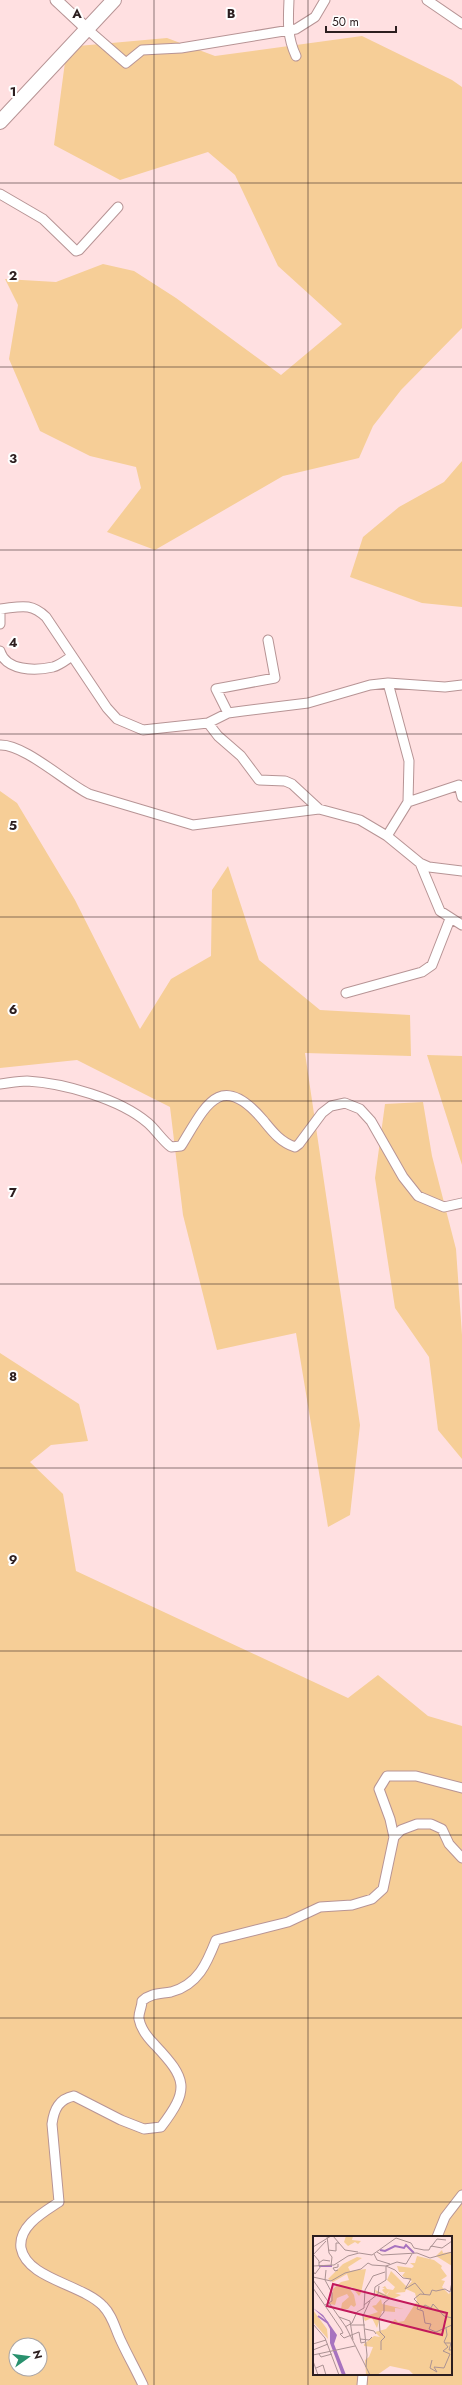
<svg xmlns="http://www.w3.org/2000/svg" width="462" height="2385" viewBox="0 0 462 2385" font-family="Jost,sans-serif">
<style>
.green{fill:#f6ce97;fill-rule:evenodd}
.lines{fill:none;stroke-linecap:round;stroke-linejoin:round}
.minor-casing{stroke:#b79495;stroke-width:11}
.tertiary-casing{stroke:#b79495;stroke-width:13}
.primary-casing{stroke:#b79495;stroke-width:16}
.minor{stroke:#fff;stroke-width:9}
.tertiary{stroke:#fff;stroke-width:11}
.primary{stroke:#fff;stroke-width:14}
.grid{fill:none;stroke:#2c1e1f;stroke-width:1;stroke-opacity:0.55}
.inset-river{fill:none;stroke:#a773bf;stroke-width:2}
.inset-road{fill:none;stroke:#ab9293;stroke-width:1}
.view{fill:#c2185b;fill-opacity:0.15;stroke:#c2185b;stroke-width:2}
.inset-edge{fill:none;stroke:#2c1e1f;stroke-width:2}
.grid-label{font-size:13px;text-anchor:middle;font-weight:bold;fill:#2c1e1f;stroke:#fff;stroke-width:4;stroke-linejoin:round;paint-order:stroke}
</style>
<rect width="100%" height="100%" fill="#ffe0e1"/>
<!-- green -->
<path class="green" d="M362,36l90,44 10,7v241l-61,62 -28,36 -14,32 -76,18 -128,74 -48,-18 34,-44 -5,-21 -46,-11 -50,-25 -31,-72 9,-54 -13,-26 51,3 47,-18 31,7 42,27 105,77 61,-51 -64,-58 -43,-91 -27,-23 -88,28 -66,-35 13,-98 100,-9 48,18z
M462,461v146l-40,-4 -72,-26 13,-40 36,-30 45,-25z
M0,791l17,12 58,97 65,129 31,-50 40,-23 1,-66 16,-24 31,94 61,50 90,5 1,41 -106,-3 55,372 -10,90 -22,12 -32,-194 -79,17 -34,-135 -13,-108 -93,-47 -77,8z
M427,1055l35,1v109z
M423,1102l9,54 24,93 6,86v124l-24,-29 -9,-73 -34,-49 -20,-130 10,-74z
M0,1353l79,51 9,37 -37,4 -21,17 33,32 13,77 272,127 30,-23 50,41 34,10v659h-462zM314,2237h137v137h-137zM16,2345h24v24h-24z"/>
<g class="lines">
<defs>
<path id="minor" d="M289,0c-1,21 -2,37 7,56
M427,0l35,24
M87,29l39,34 16,-13 39,-2 115,-19 19,-12 10,-17
M0,194l43,25 33,32 3,-1 39,-43
M0,609c20,-2 30,-7 46,8l61,91 10,11 26,11 65,-7 20,-10 15,-2 65,-8 62,-18 18,-2 57,4 17,-2
M0,624v-15
M0,651c6,20 35,20 53,16 7,-2 13,-7 19,-11
M228,713l-12,-24 59,-11 -7,-38
M208,723l10,13 23,20 18,24 26,1 7,3 27,25
M0,745c24,-1 65,37 89,49l104,31 126,-16 41,11 27,16 33,27 9,4 33,4
M408,802l51,-17 3,12
M387,836l21,-34 1,-41 -21,-78
M420,863l20,48 22,14
M346,993l76,-21 10,-7 18,-46
M0,1084c9,-1 18,-3 27,-3 37,2 93,18 121,42 8,7 14,17 23,24l10,-1c24,-39 39,-77 82,-26 9,11 17,22 32,27l4,-3 23,-31 9,-7 14,-3 15,6 11,12 32,56 15,19 26,11 18,-4
M394,1837l-4,-18 -11,-30 8,-13h29l46,12
M437,2237l8,-20 17,-22
M143,2385c-7,-15 -15,-29 -22,-44 -6,-12 -8,-25 -18,-35 -21,-22 -76,-27 -82,-58 -3,-22 23,-36 38,-46l-7,-78c2,-15 7,-25 22,-28l47,24 23,9 17,-2c29,-38 26,-48 -6,-82 -7,-7 -14,-15 -16,-26 -1,-5 3,-12 3,-18 9,-8 18,-7 29,-9 27,-7 36,-29 45,-52l72,-18 32,-15 32,-2 20,-6 11,-10 11,-52 7,-7 16,-6h14l11,5 7,15 13,14
M362,2385l1,-11"/>
<path id="tertiary" d="M56,0l31,29"/>
<path id="primary" d="M0,122l114,-122"/>
</defs>
<!-- minor casing -->
<use href="#minor" class="minor-casing"/>
<!-- tertiary casing -->
<use href="#tertiary" class="tertiary-casing"/>
<!-- primary casing -->
<use href="#primary" class="primary-casing"/>
<!-- minor -->
<use href="#minor" class="minor"/>
<!-- tertiary -->
<use href="#tertiary" class="tertiary"/>
<!-- primary -->
<use href="#primary" class="primary"/>
</g>
<!-- grid -->
<path class="grid" d="M154,0v2385M308,0v2385M0,183h462M0,367h462M0,550h462M0,734h462M0,917h462M0,1101h462M0,1284h462M0,1468h462M0,1651h462M0,1835h462M0,2018h462M0,2202h462"/>
<!-- overview -->
<g transform="translate(313 2236)">
<rect width="139" height="139" fill="#ffe0e1"/>
<path d="M33,0h7l-1,4 9,1 -3,3 -3,-2 -7,4 -4,-4zM129,14l1,3 9,-1v14l-16,-10zM104,20l17,4 8,6 -1,2 6,8 -6,4 4,1 -3,6 7,7 3,-4v85h-38l-5,-5 -19,-4 -13,9h-11l-1,-15 4,-3 4,-10 -9,-1v-2l10,-8 6,1 -5,-5 11,-3 9,-10 3,3 6,-1 13,-20 -2,-8 -9,-4 -1,3 -10,1 6,2 -6,3h-12l-5,-5 -2,1 -1,-4 12,5 3,-5 -4,5 -4,-5 3,-2h-3l3,-2 2,3 6,1 2,-3 -8,-7 4,-9 16,16 5,-6 -10,-5 3,-4h-6l-2,-6 15,2 2,-2 -4,-3h5zM44,21l5,1 -14,9 2,4 16,-2 -5,24 -2,3 -7,-9 -3,1 5,7 2,10 -2,2 -3,-2 -3,4h-7l1,-6 7,-6 -2,-3 -10,4 -2,7 -5,-1 3,-15 8,-7 8,-2 -2,-6 -14,8 -5,-3 15,-15zM68,63l1,5 22,5 -9,-1v4l-13,-1 -5,17 -5,-10 -7,3 -2,-4 15,-5 -6,-6 4,-1zM0,74l14,19 1,10 -15,-17z" fill="#f6ce97"/>
<path d="M0,72l10,7 14,20 -3,9 12,31h-4l-12,-32v-14l-6,-11z" fill="#a773bf"/>
<path class="inset-river" d="M67,14l5,1 10,-5 9,2 2,-3 8,8M6,30h13M5,80l10,7"/>
<path class="inset-road" d="M14,0l2,17 3,4 -1,9M20,0l12,14 13,2M0,11l18,-11M118,11l6,-8 9,1M15,14l8,1v-8h3M64,16l5,3 35,-2 13,5 22,-6M61,18l3,6 13,4M0,19l13,-14M1,19l5,6v5M6,27l4,-3 7,1M0,30l21,-1 14,-9 11,-3 13,2 24,-17 15,5 3,5 10,2h5l2,-4 11,2 10,-7M73,30l11,-4 9,2 6,-10M25,34l-3,1 -2,-3 5,-1v-3M0,35l2,3 6,-8M0,41l18,4 14,-8 16,-4 7,-6 4,2 14,1 9,4 8,8 8,1 -6,10 10,-6 9,11M0,44l33,47 24,48M139,46l-2,10 -5,-3 -9,2 -4,-1 -2,5 -10,-1 -6,5 5,5 -2,5 6,2 2,12 6,1 -2,5 7,3 16,-7M0,52l28,41 2,4 -3,1 4,4 15,-6 2,11 4,-1M65,56l12,6 -6,5v9l-5,6 1,14 5,5 -4,4v9M61,60l1,-9 11,-7v-14M12,69l7,-4v-8l-7,-13 1,-10M51,69l14,-11 1,-8M107,73l5,-4 6,3 2,-4 11,12 8,2M26,81l11,4 3,19M0,88l12,14 14,37M38,89h14M32,91l7,-4 5,-11 7,-4 1,-18 8,-14 12,-4M52,93l9,2 2,3M47,103l9,1 3,-3M132,107h6l-2,7h3M0,108l13,-4M0,114l15,-6M6,118l2,3 11,-3M0,119l42,-9M119,124l-2,8 7,4M0,125l5,14M53,131l1,-12 -4,-39 7,-15M3,132l7,-3 3,10M124,136l-3,-5 10,1 6,-14 -7,-3 5,-4 -4,-5 3,-7 -1,-7"/>
<path class="view" d="M20,48l114,29 -5,22 -115,-29z"/>
<rect width="139" height="139" class="inset-edge"/>
</g>
<g class="grid-label">
<text x="77" y="18">A</text>
<text x="231" y="18">B</text>
<text x="13" y="96">1</text>
<text x="13" y="280">2</text>
<text x="13" y="463">3</text>
<text x="13" y="647">4</text>
<text x="13" y="830">5</text>
<text x="13" y="1014">6</text>
<text x="13" y="1197">7</text>
<text x="13" y="1381">8</text>
<text x="13" y="1564">9</text>
</g>
<!-- north arrow -->
<g transform="translate(28 2357) rotate(76)"><circle r="19" fill="#ffffff" stroke="#aba5a5"/>
<path d="M0-3L7 15L0 10L-7 15Z" fill="#29916e"/>
<text y="-6" font-size="11" font-weight="bold" text-anchor="middle" fill="#2c1e1f">N</text>
</g>
<!-- scale -->
<path d="M326 26v6h70v-6" fill="none" stroke="#2c1e1f" stroke-width="2"/>
<text x="332" y="26" font-size="12" fill="#2c1e1f" stroke="#ffffff" stroke-width="3" paint-order="stroke">50 m</text>
</svg>
